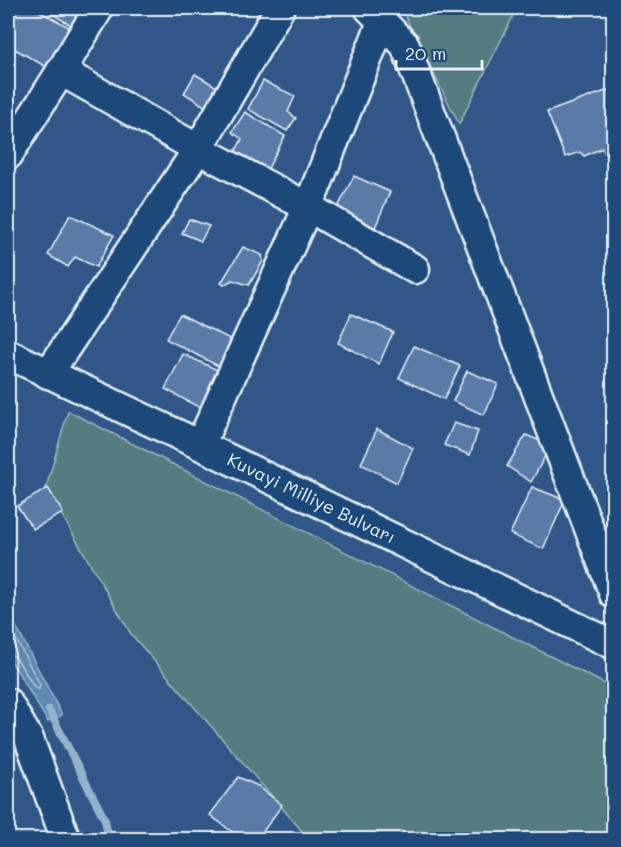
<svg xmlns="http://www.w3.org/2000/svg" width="621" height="847" viewBox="0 0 621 847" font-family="Mali,sans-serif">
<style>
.green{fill:#547b81;stroke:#9eb6bc;stroke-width:1.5}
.water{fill:#6089b0;stroke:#96b3cd;stroke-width:1.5}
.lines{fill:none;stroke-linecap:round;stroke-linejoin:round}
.shore{stroke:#b2c7db;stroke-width:1.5}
.stream{stroke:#96b3cd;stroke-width:8}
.building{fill:#5c7aa8;stroke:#e8f1f8;stroke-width:1.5}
.minor-casing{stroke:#e8f1f8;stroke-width:33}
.minor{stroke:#1f4a7a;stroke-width:28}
.labels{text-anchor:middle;stroke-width:4.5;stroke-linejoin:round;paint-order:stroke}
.street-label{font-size:18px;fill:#e8f1f8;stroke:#1f4a7a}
</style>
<rect width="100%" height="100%" fill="#305787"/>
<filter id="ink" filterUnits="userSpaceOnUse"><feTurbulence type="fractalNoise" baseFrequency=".0167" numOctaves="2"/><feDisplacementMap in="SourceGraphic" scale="12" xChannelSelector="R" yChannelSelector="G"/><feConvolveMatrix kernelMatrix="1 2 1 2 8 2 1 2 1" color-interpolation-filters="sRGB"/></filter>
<g filter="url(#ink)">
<!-- green -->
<path class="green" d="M401,8h116l-58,116z
M68,411l545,277v151h-304l-178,-205 -85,-146z"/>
<!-- water -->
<path class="water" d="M8,611l54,104 -14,7 -40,-66z"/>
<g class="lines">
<!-- shore -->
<path class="shore" d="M8,624l32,61 -1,4 -4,-1 -20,-32 -7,-2"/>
<!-- stream -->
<path class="stream" d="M49,710l56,110 4,20"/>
</g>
<!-- building -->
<path class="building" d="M18,8h15l40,21 -25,39 -40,-23v-17z
M42,8h45l-11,20z
M195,74l27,16 -13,19 -25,-16z
M263,81l32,15 -7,16 8,6 -9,13 -39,-22z
M614,88v62l-8,4 -4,-6 -18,8 -4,-4 -15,5 -18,-45z
M245,112l40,24 -21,40 -32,-18 10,-19 -10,-7z
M354,176l36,16 -19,45 -39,-18z
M70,215l44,20 -18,32 -21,-10 -7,10 -20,-12z
M189,219l20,7 -8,15 -19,-8z
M243,247l19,8 1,6 -14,24 -17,-5 -8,5 -3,-2z
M180,314l56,28 -12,27 -58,-30z
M351,314l42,18 -14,32 -41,-21z
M414,346l46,20 -16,33 -45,-21z
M183,354l39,18 -20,37 -37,-20z
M467,371l31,13 -14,31 -31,-14z
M454,423l24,8 -8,24 -26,-10z
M377,429l36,19 -16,35 -36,-19z
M526,435l19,8 3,8 -17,31 -24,-16z
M532,487l33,13 -22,49 -33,-15z
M48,488l15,25 -30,16 -16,-23z
M238,777l20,9 24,19 -25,35h-14l-33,-25z"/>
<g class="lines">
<defs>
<g id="minor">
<path d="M369,8l36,37 209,549"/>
<path d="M61,71l137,78 110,58 107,62"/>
<path d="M8,155l53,-84 38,-63"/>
<path id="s1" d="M8,354l192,91 414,200"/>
<path d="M48,374l150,-225 82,-141"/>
<path d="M200,445l108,-238 74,-185"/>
<path d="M8,703l21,36 37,101"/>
</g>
</defs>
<!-- minor casing -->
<use href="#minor" class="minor-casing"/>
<!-- minor -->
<use href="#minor" class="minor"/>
</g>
</g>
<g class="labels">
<!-- street labels -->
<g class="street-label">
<text dy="6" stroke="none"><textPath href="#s1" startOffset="336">Kuvayi Milliye Bulvarı</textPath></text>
</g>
</g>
<!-- margin -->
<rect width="621" height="847" fill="none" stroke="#1f4a7a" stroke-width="30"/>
<rect x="15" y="15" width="591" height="817" fill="none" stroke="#e8f1f8" stroke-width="2" filter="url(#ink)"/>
<!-- scale -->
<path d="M396 60v9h86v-9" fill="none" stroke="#e8f1f8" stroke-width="3"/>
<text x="405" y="60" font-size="18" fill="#e8f1f8" stroke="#1f4a7a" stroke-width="4.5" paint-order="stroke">20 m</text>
</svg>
